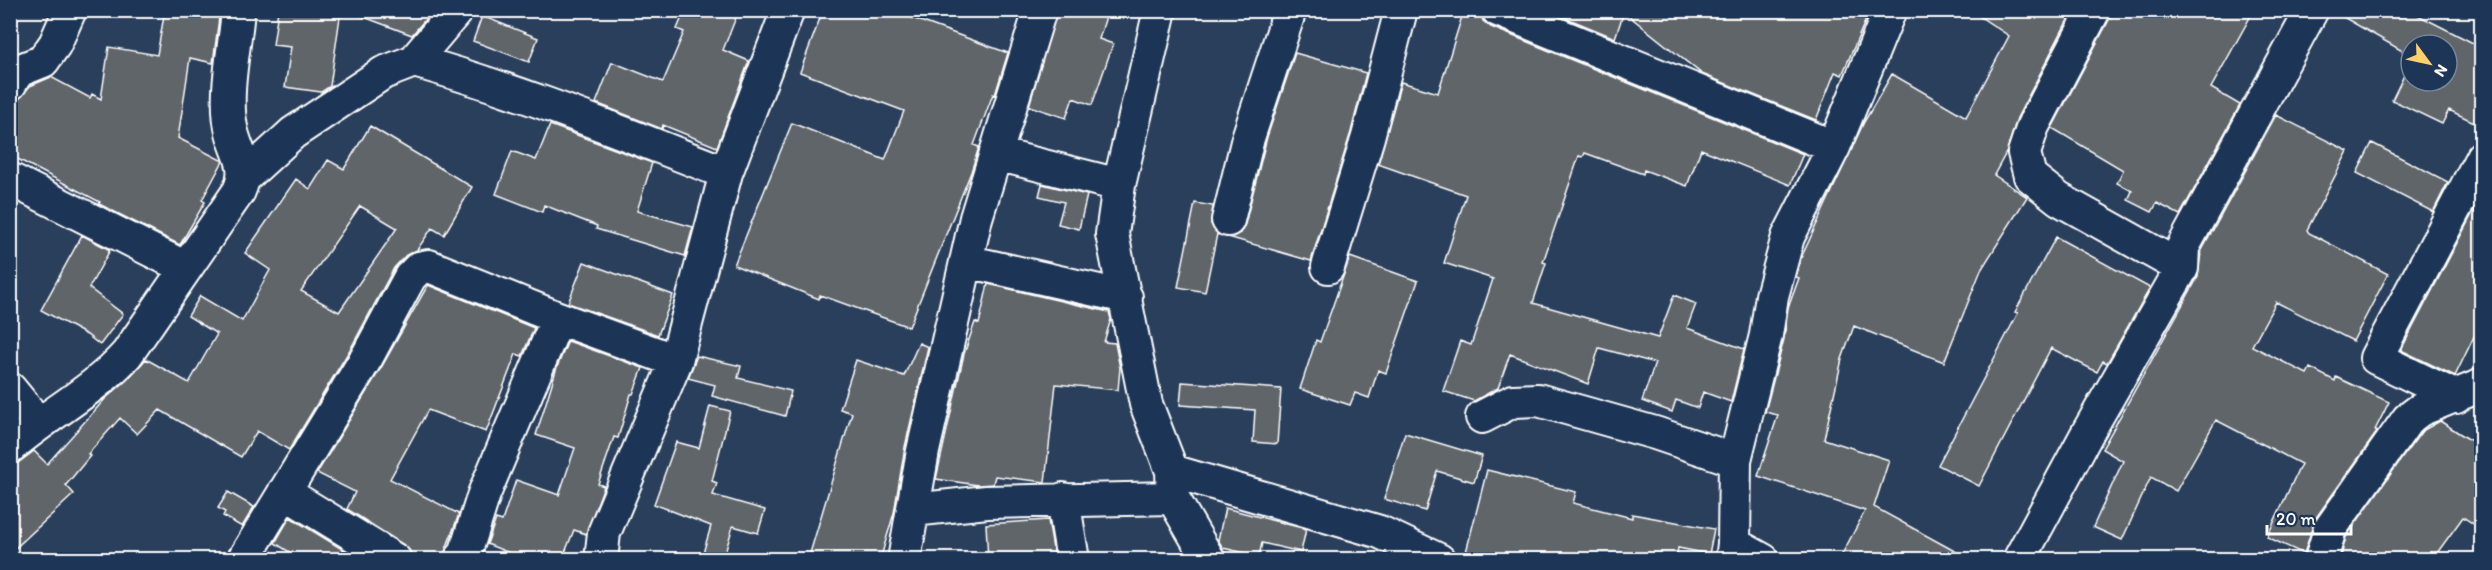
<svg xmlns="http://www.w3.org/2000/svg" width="2492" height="570" viewBox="0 0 2492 570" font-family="Itim,sans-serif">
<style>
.building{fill:#60656b;stroke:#fff;stroke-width:1.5;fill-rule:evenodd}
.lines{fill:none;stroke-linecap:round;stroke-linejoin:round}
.street-casing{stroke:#fff;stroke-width:36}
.street{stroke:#1d3557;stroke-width:32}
</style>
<rect width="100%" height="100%" fill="#2a3f5b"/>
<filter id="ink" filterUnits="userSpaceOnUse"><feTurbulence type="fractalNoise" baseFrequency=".0167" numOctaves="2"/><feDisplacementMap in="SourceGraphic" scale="12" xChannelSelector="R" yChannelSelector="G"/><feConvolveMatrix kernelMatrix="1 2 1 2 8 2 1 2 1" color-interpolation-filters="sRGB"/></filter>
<g filter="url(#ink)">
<!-- building -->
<path class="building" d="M165,10h55l-7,53 -23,-5 -12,80 45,23 -21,39 3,2 -25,43 -81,-41 1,-2 -90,-47v-42l8,-13 12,-14 21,-9 39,21 2,-4 9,5 8,-52 48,8z
M278,10h63l-11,76 -9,6 -36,-5 6,-40 -18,-2z
M353,10h80l-21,25 -59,-22z
M685,10h54l-16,40 26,11 -32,86 -54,-22 -1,4 -66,-26 16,-41 51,20 21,-50 -7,-3z
M823,10h76l14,6 -1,2 96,35 -13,42 -2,-1 -19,51 5,2 -8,25 -62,155 -89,-32 -1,4 -85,-34 58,-142 93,37 19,-49 -104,-39z
M1057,10h51l-9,29 14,5 -21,61 -19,-7 -7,20 -37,-12z
M1464,10h16l3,11 8,6 312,127 -13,31 -89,-36 -14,37 -43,-16 -1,4 -58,-21 -2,4 -4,-1 -36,106 3,1 -13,40 125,35 16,-43 22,9 -9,24 57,21 -13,53 -28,-10 -5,16 -22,-8 -4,12 -30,-11 13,-38 -56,-15 -11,36 -78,-30 -12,34 -24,13 -31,-10 17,-50 11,4 22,-66 -49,-16 22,-68 -88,-31 23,-82 37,11z
M1547,10h323l-28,65 -7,-3 -19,48 -114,-46 -78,-62 -9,26z
M1970,10h103l-56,108 -10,33 -13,24 33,22 -46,73 -37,92 -90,-36 -12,33 -18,80 65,21 -15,47 97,53h-132l26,-49 -107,-35 20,-61 -13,-3 19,-73 4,-31 11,-30 -3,-1 5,-19 63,-136 28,-48 74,43 43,-81z
M2112,10h142l-43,78 29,17 -60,110 -23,-12 -5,9 -24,-12 4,-9 -15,-8 6,-13 -71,-42 58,-110z
M2331,10h77l73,37v59l-7,16 -25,-12 -7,14 -50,-24 19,-39v20h36v-36h-36v11z
M482,16l56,22 -9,24 -56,-21z
M1295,53l71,20 -15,59 -40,129 -83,-24 13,-4 4,-9 22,-87z
M2276,115l72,36 -41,79 2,3 79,41 -35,67 -77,-39 -24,44 55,28 3,-6 25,13 1,-4 53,25 -14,28 2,2 -62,87 -11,35 -37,-17 34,-73 -85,-44 -40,71 -25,-14 -29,63 -29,-13 30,-66 -21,-12 96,-172 3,-25z
M550,125l102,38 -15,48 56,16 -8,29 -89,-27 1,-3 -53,-21 -2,7 -46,-18 16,-43 24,9z
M370,126l102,61 -28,48 -12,-7 -15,22 -11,5 -12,13 -43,80 -62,102 -32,-19 -16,26 -81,-47 -23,24 -17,-16 -32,36 2,2 -24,29 8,9 -64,59v-84l24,-18 13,13 58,-65 22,-19 19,-21 43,24 28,-49 -29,-18 12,-20 42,25 28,-51 -25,-17 51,-74 14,10 18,-29 16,9zM360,206l37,22 -58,84 -38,-21z
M2372,143l76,39 -15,30 -76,-39z
M1042,184l45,11 -8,34 -21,-5 6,-22 -25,-6z
M2481,197v125l-26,54 -54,-26z
M1195,203l18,3 -2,18 8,11 -2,-1 -12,58 -27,-5z
M82,235l28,15 -21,38 34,26 -23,31 -13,-10 -46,-25z
M2056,237l94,51 -43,75 -4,-2 -6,11 -46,-24 -72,138 -41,-21 80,-152 -3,-1z
M1350,257l68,24 -32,92 -8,-3 -9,28 -14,-5 -5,12 -50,-16 16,-49 4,2z
M584,262l89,33 -15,40 -90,-32z
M988,284l121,28 2,7 -7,23 11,1 5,25 -2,22 -62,-6 -11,98 -50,-6 -2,8 -15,1 -42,-6 28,-125 11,-32 4,2z
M428,285l106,43 -12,28 -6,-2 -30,78 -58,-22 -38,69 69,35 -17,46h-29l-3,-9 -6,-6 -57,-36 8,-17 -38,-19 65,-107z
M568,341l75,27 -10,26h-2l-13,44 -4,-1 -16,47 6,2 -18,48 -12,-4 -12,30h-35l-40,-16 9,-25 6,2 14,-41 43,15 16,-47 -39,-13 21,-68z
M919,343l9,4 -23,100 -11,66 -14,47h-72l44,-147 -12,-4 16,-49 48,16z
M697,356l44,10 -3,12 53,13 -6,25 -73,-20 3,-11 -27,-7z
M1182,382l99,7 -4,55 -24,-2 2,-32 -75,-5z
M710,406l20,5 -18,70 5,2 -4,12 52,15 -7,23 -25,-7 -10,34h-22l10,-34 -57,-22 22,-62 23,6z
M2440,421l41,26v82l-18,-12 -31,43h-92l6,-23 61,-86 15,-20z
M1405,433l77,23 -8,26 -37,-11 -12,40 -41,-12z
M1487,470l89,22 -3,11 59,15v-4l82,15 -5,25 -31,-6 -2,12h-212z
M228,492l26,15 -12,20 -19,-11 2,-4 -7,-4z
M1225,508l81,21 -5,23 -39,-9 -3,13 -36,-8 -5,-8z
M290,517l70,43h-58l-27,-17z
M1048,520l7,40h-67l-2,-36z"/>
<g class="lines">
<defs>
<path id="street" d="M1160,10l-41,175 -7,49 34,170 26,67 1,27 36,62
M1498,10l336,137
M2094,10l-61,116 -9,27 6,23 29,23 123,69
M414,61c107,30 209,72 312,112
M10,84l8,-13 25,-10 12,-17 15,-34
M996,154l123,31
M246,176l47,-43 90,-60 31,-12 43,-51
M10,179l176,89
M1228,220l20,-82 42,-128
M966,261l160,36
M1328,267l40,-130 33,-127
M10,389l28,34
M2456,397l-80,-39 106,-201
M1482,417l31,-16 25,-1 117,33 80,27
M10,447c38,-33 84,-56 117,-93l112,-163c11,-25 -1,-35 -7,-59 -9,-36 3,-84 6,-122
M1172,471l208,61 59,28
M284,492l111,68
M1063,499l10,61
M913,510l74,-8 186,-4
M1734,544l29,16
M243,560l124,-203 43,-80 9,-9 10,-2 129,52 118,43
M460,560l5,-6 19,-60 74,-176
M601,560l3,-27 72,-172 50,-188 62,-163
M904,560l19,-109 53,-233 64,-208
M1732,560l2,-16 1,-84 31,-125 6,-39 16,-59 46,-90 56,-137
M2019,560l69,-128 94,-164 1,-21 129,-237
M2321,560l9,-31 78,-110 12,-9 62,-25"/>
</defs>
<!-- street casing -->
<use href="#street" class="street-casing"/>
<!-- street -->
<use href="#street" class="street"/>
</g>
</g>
<!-- margin -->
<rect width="2492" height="570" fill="none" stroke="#1d3557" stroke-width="36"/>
<rect x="18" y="18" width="2456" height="534" fill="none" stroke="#fff" stroke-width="2" filter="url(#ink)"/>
<!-- north arrow -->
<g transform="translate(2429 63) rotate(123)"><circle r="28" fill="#1d3557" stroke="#77869a" stroke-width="1.5"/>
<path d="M0-4.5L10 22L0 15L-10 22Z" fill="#ffd166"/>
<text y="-9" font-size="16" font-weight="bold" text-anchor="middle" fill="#ffffff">N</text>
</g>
<!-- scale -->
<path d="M2267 525v9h84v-9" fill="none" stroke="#ffffff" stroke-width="3"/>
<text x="2276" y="525" font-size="18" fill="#ffffff" stroke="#1d3557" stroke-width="4.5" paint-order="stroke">20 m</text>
</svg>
